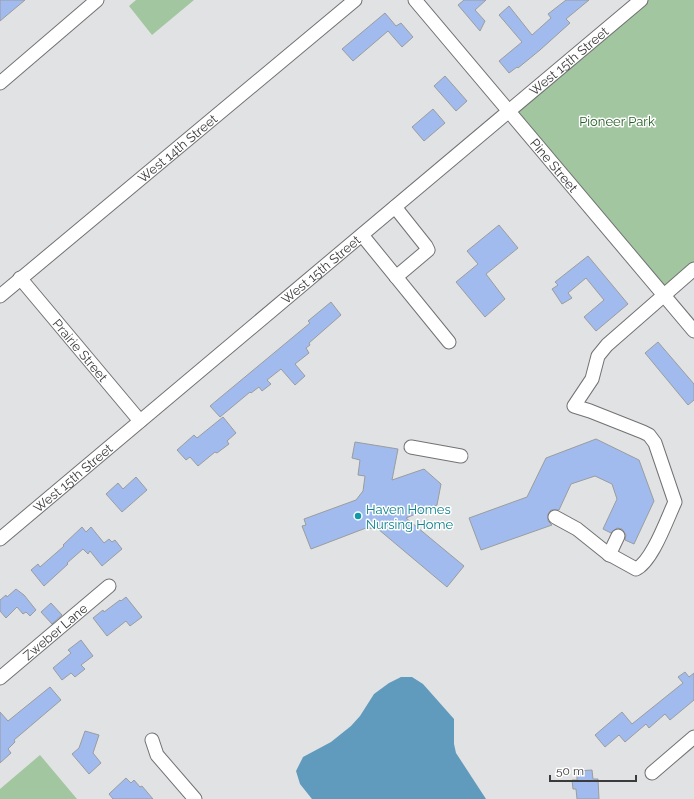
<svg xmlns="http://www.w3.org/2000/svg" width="694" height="799" viewBox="0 0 694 799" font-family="Raleway,sans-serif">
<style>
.green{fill:#a2c6a0}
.water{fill:#609abd}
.building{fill:#a1bbef;stroke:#9b9c9d}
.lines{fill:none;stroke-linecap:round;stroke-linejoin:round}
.minor-casing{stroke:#727274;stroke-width:15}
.minor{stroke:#fff;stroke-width:13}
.culture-dot{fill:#0f9aa8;stroke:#fff;stroke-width:1.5}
.labels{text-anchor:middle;stroke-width:3;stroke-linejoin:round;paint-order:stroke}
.street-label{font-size:13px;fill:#3b3b3c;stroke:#fff}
.park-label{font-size:13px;fill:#255f24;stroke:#fff}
.culture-label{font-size:13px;fill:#0d838f;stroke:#fff;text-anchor:start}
</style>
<rect width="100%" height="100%" fill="#e1e2e3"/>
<!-- green -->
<path class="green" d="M136,0h58l-42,35 -23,-29z
M641,0h53v269l-30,27 -155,-185z
M40,755l37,44h-77v-10z"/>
<!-- water -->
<path class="water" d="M401,677h11l11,7 31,35v25l2,9 30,46h-174l-12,-15 -4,-13 7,-14 28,-15 20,-16 9,-10 14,-22 15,-11z"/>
<!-- building -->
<path class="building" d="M0,0h25l-25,21z
M464,0h22l-11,10 10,11 -5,10 -22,-26z
M566,0h23l-23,19 4,4 -30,27 -22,18 -1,-1 -8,6 -10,-12 23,-19 -23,-27 10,-9 23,29 19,-17 -3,-4z
M385,13l11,13 5,-3 12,14 -11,10 -14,-16 -35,30 -11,-12z
M445,76l22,25 -11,10 -22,-25z
M433,109l12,14 -21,18 -12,-14z
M499,225l19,23 -32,26 19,25 -20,18 -29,-35 22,-18 -11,-13z
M588,256l40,48 -32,27 -12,-14 20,-17 -18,-22 -18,15 4,5 -10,6 -10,-15 6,-4 -3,-3z
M331,302l10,13 -32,28 1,2 -4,3 3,5 -14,11 10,12 -10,9 -14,-16 -14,11 4,4 -9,7 -3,-4 -8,6 -1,-1 -30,25 -10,-11 100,-83 -2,-2z
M658,342l36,42v16l-6,5 -43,-52z
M223,417l13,16 -9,8 2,3 -12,9 -2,-1 -17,14 -8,-9 -4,3 -9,-10 17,-15 3,3z
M596,439l43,21 15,41 -20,43 -9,-4 1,-5 -4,-6 -5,-1 -6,5 -8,-4 14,-30 -5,-15 -17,-8 -24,8 -12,26h-8l-3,4v7l4,4 -71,25 -12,-32 58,-21 19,-39z
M355,442l43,7 -6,31 32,-11 17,15 -4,21 -31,13 58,48 -17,21 -69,-58 -12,-1 -55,21 -9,-23 4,-1 -2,-6 52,-19 7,-9 2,-15 -7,-1 2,-15 -8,-2z
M136,477l11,13 -25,22 -16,-18 12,-11 5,6z
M82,527l4,5 5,-5 13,16 5,-4 3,3 3,-2 7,9 -20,17 -12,-15 -2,3 -5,-5 -16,14 1,1 -24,22 -13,-16 7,-6 2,3 24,-21 -1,-1z
M16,589l8,6 12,15 -6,6 -4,-4 -3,2 -6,-7 -11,11 -6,-7v-11l6,-5 1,2z
M126,597l16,20 -12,9 -4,-5 -19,15 -14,-18 10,-8 1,2 16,-12 1,1z
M51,603l11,12 -10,9 -11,-12z
M81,640l12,16 -12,9 4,4 -10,8 -4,-4 -9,7 -9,-12 18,-15 -3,-3z
M685,672l4,5 5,-4v27l-24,20 -5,-6 -16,14 -3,-4 -21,18 -6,-7 -14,12 -10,-12 27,-23 10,12 51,-41 -5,-6z
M50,687l11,13 -47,40 1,2 -7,7 3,4 -11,10v-51l8,9z
M85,731l14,4 -6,18 8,10 -12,11 -17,-20 7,-6z
M592,770l1,9h5l1,20h-22l-1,-10h-3l-1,-9h5v-9z
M126,778l5,5 3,-3 6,7 2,-1 11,13h-40l-4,-5z"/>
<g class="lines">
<defs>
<g id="minor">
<path id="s1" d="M415,0l279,331"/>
<path d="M0,83l97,-83"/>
<path d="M395,207l31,39 2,4 -32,27"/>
<path d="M362,235l87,107"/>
<path id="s2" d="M20,278l120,143"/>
<path id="s3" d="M0,296l355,-296"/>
<path d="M411,447l50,9"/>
<path d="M555,517l22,12 30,24 29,16c16,-7 31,-50 39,-67l-20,-59 -6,-8 -6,-3 -53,-21 -16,-5 18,-27 6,-23 9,-11 87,-76"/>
<path id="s4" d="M0,539l641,-539"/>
<path d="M609,555l9,-19"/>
<path id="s5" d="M0,678l109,-92"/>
<path d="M152,740l5,15 38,44"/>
<path d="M652,773l42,-36"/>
</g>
</defs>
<!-- minor casing -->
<use href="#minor" class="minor-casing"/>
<!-- minor -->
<use href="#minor" class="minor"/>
</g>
<!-- markers -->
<circle class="culture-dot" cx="358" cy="516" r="4"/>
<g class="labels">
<!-- street labels -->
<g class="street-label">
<text dy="5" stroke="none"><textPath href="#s4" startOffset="743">West 15th Street</textPath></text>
<text dy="5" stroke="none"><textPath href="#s3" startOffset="231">West 14th Street</textPath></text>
<text dy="5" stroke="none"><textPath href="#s1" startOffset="216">Pine Street</textPath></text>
<text dy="5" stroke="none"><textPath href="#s4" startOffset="419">West 15th Street</textPath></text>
<text dy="5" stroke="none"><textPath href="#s2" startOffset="94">Prairie Street</textPath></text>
<text dy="5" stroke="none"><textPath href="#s4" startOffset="95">West 15th Street</textPath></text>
<text dy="5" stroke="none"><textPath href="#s5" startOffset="72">Zweber Lane</textPath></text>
</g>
<!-- park labels -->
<g class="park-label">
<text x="617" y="126">Pioneer Park</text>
</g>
<!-- culture labels -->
<g class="culture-label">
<text x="366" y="514">Haven Homes<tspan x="366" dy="15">Nursing Home</tspan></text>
</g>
</g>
<!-- scale -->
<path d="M550 775v6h86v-6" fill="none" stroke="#3b3b3c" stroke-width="2"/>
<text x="556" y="775" font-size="12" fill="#3b3b3c" stroke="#ffffff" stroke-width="3" paint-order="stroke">50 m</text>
</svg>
